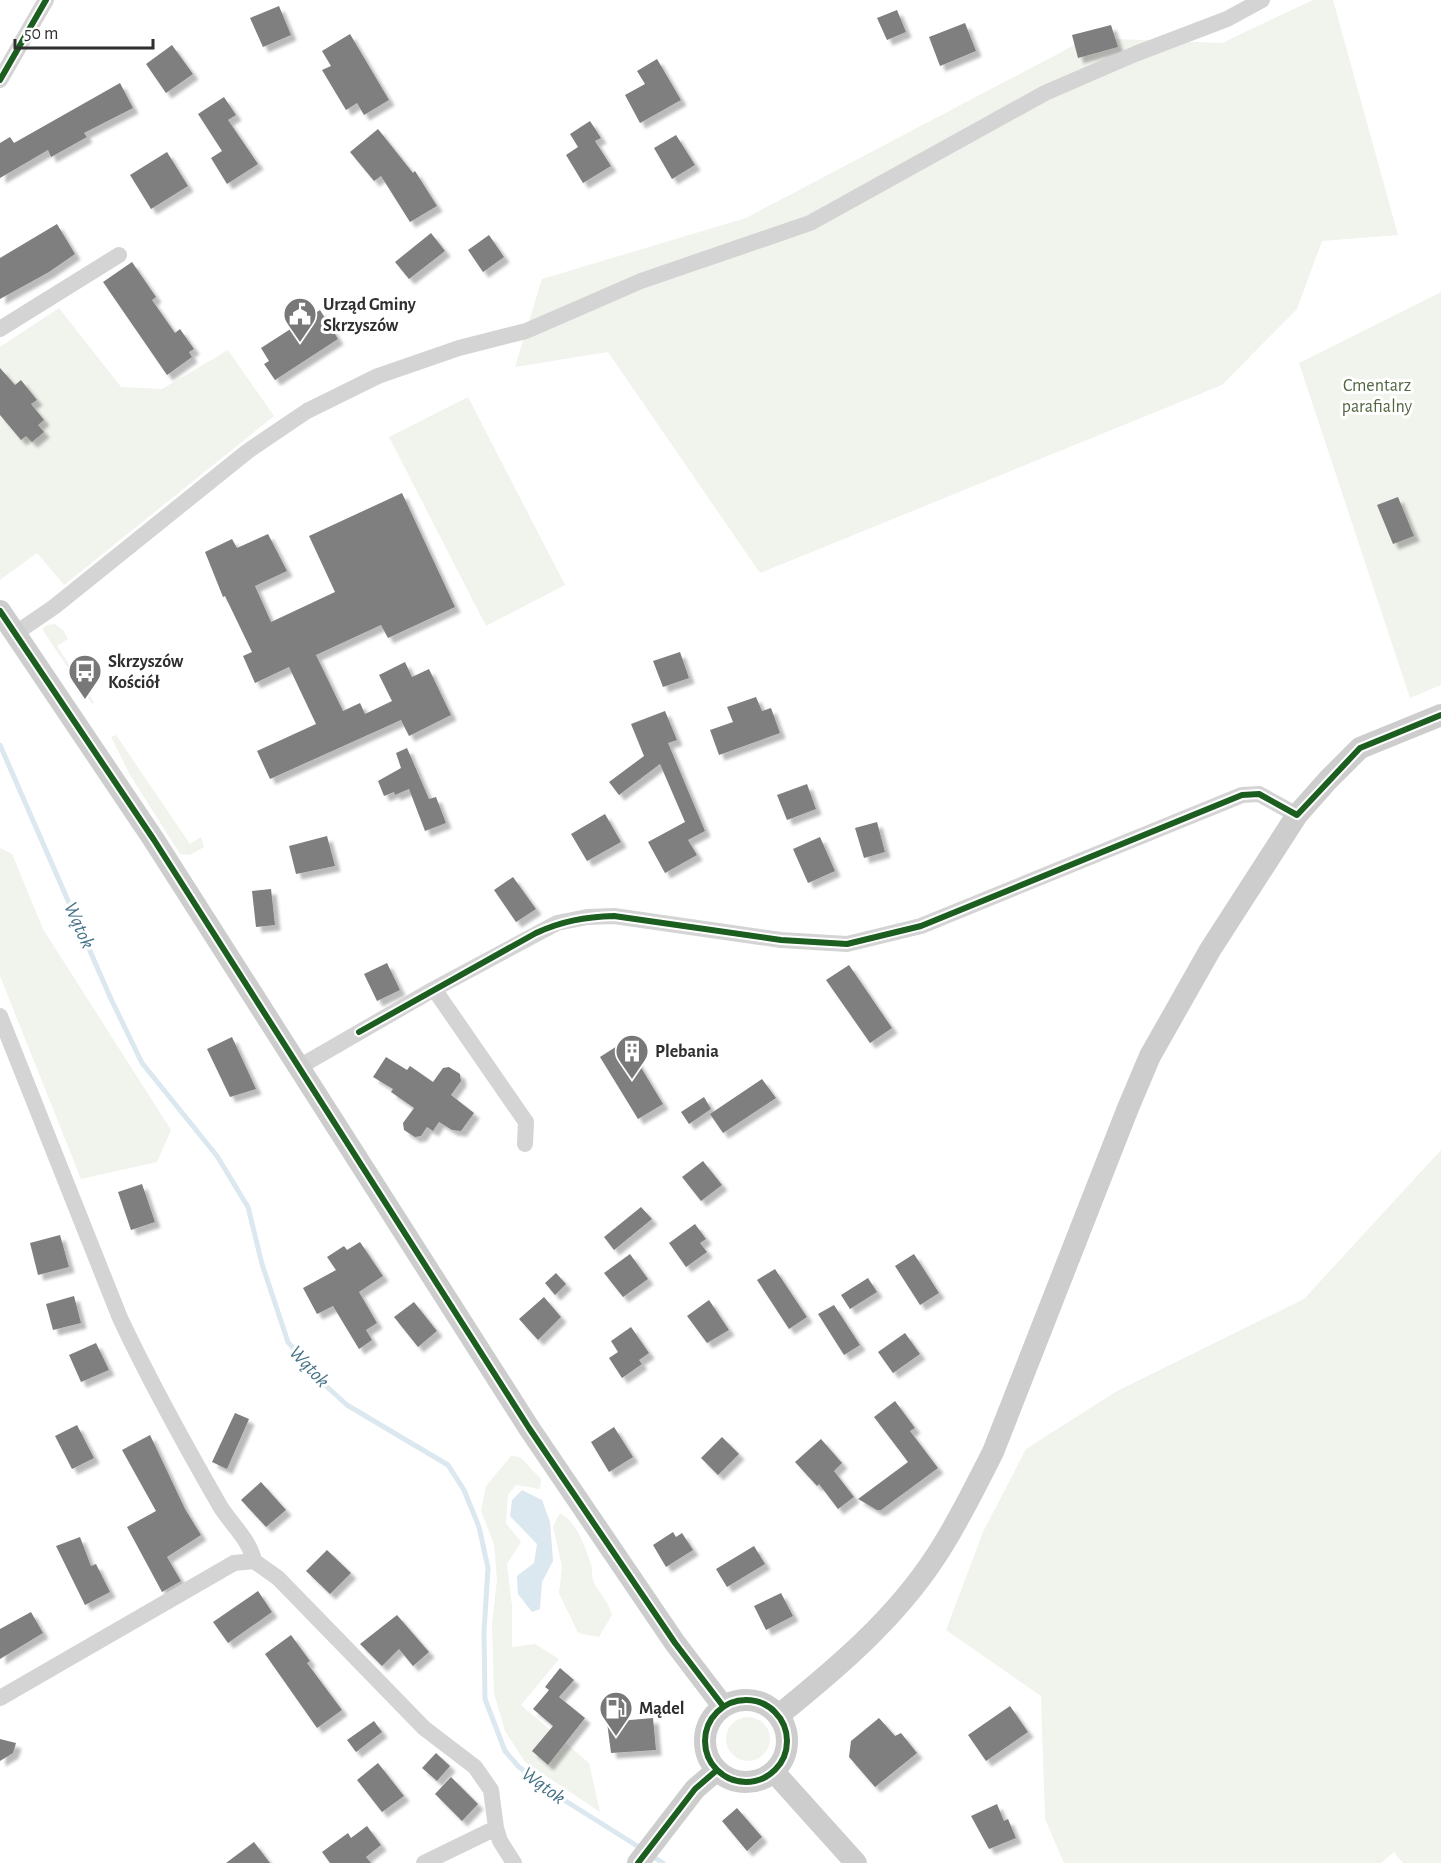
<svg xmlns="http://www.w3.org/2000/svg" width="1441" height="1863" viewBox="0 0 1441 1863" font-family="'Alegreya Sans',sans-serif">
<style>
.green{fill:#f1f3ed}
.water{fill:#dbe8ef}
.lines{fill:none;stroke-linecap:round;stroke-linejoin:round}
.stream{stroke:#dbe8ef;stroke-width:5}
.building{fill:#7f7f7f;filter:url(#shadow)}
.street{stroke:#d4d4d4;stroke-width:16}
.secondary{stroke:#cdcdcd;stroke-width:22}
.cycleway-casing{stroke:#fff;stroke-width:10}
.cycleway{stroke:#1b5e20;stroke-width:6}
.labels{text-anchor:middle;stroke-width:6;stroke-linejoin:round;paint-order:stroke}
.poi-label{font-size:18px;font-weight:bold;fill:#2f2f2f;stroke:#fff;text-anchor:start}
.park-label{font-size:18px;fill:#536641;stroke:#fff}
.water-label{font-size:20px;font-style:italic;fill:#457188;stroke:#fff}
</style>
<defs>
<filter id="shadow"><feDropShadow dx="5.5" dy="5.5" stdDeviation="1.5" flood-color="#0004"/></filter>
</defs>
<rect width="100%" height="100%" fill="#fff"/>
<!-- green -->
<path class="green" d="M1313,0h20l65,235 -76,6 -25,68 -75,76 -462,188 -152,-221 -93,15 27,-88 204,-61 342,-180 134,5z
M1441,292v393l-31,13 -111,-335z
M59,308l62,79 41,2 66,-39 46,66 -210,169 -27,-32 -37,27v-233z
M468,397l97,188 -79,41 -97,-189z
M55,624l8,6 5,9 -11,7 37,56 -2,2 -50,-75 5,-4z
M116,735l74,109 11,-7 3,10 -14,8 -10,-1 -50,-79 -19,-38z
M0,848l12,6 31,75 128,201 -14,32 -76,17 -81,-203z
M1441,1150v713h-38l-9,-11 -13,11h-317l-19,-44 -4,-123 -95,-66 37,-98 43,-83 91,-58 187,-92z
M511,1456l9,1 21,22 -1,10 -24,-4 -8,10 -2,28 15,19 -14,22 5,42v41l23,-3 24,15 -38,46 68,58 11,49 -75,-50 -20,-31 -11,-38 -2,-69 5,-44 -3,-36 -13,-33 5,-25z
M560,1513c17,9 25,34 31,51 2,6 0,13 3,19 7,13 13,16 18,32l-13,22 -21,-4 -19,-40 3,-26 -9,-41z
M726 1739a22 22 0 1 1 44 0a22 22 0 1 1-44 0Z"/>
<!-- water -->
<path class="water" d="M522,1490l20,10 8,22 3,39 -11,21 -2,27 -8,3 -14,-18 -1,-18 17,-13 3,-19 -27,-28 2,-16z"/>
<g class="lines">
<!-- stream -->
<path class="stream" d="M0,745l111,254 31,64 75,93 31,51 14,57 26,78 26,33 33,30 101,60 16,25 15,37 9,41 -4,64 1,67 20,52 14,16 45,33 78,49
M652,1856l11,7"/>
</g>
<!-- building -->
<path class="building" d="M279,6l12,29 -28,12 -13,-29z
M897,10l9,22 -19,8 -10,-22z
M965,23l11,28 -36,15 -11,-29z
M1111,25l7,22 -40,11 -6,-23z
M350,34l39,66 -25,15 -7,-12 -11,7 -24,-40 9,-4 -9,-15z
M172,45l21,29 -27,19 -20,-29z
M657,59l24,41 -41,23 -15,-28 20,-11 -8,-13z
M120,83l13,25 -49,25 3,4 -36,20 -3,-7 -48,28v-35l10,-6 4,6z
M224,97l12,18 -8,5 30,44 -31,20 -16,-26 11,-7 -24,-37z
M590,121l11,17 -6,3 16,25 -28,17 -17,-28 12,-8 -8,-13z
M378,129l35,44 2,-2 22,35 -27,16 -29,-46 -7,5 -24,-29z
M676,135l19,30 -23,14 -18,-31z
M167,152l21,34 -37,23 -21,-34z
M57,224l18,30 -26,18 -49,27v-41z
M431,233l14,18 -36,28 -14,-17z
M489,235l15,22 -21,15 -15,-22z
M132,262l24,35 -4,3 23,33 5,-4 14,20 -5,3 3,5 -25,18 -64,-93z
M320,310l18,29 -63,41 -11,-16 5,-3 -8,-13z
M0,368l15,17 6,-5 16,20 -6,4 13,16 -6,5 6,7 -12,10 -6,-6 -5,4 -21,-25z
M402,493l53,114 -67,31 -7,-13 -65,30 27,56 17,-8 5,11 27,-13 -13,-26 26,-13 7,15 17,-8 22,46 -42,21 -8,-16 -131,59 -13,-28 59,-27 -27,-57 -34,16 -12,-27 9,-4 -27,-56 -2,1 -18,-45 27,-13 5,9 31,-14 19,37 -32,15 16,36 64,-30 -26,-56z
M1398,497l16,39 -21,8 -16,-39z
M680,652l9,26 -26,9 -10,-26z
M756,697l6,14 9,-3 9,25 -61,22 -9,-25 23,-8 -6,-15z
M665,711l12,29 -9,3 37,88 -17,9 9,15 -32,18 -17,-31 37,-20 -25,-58 -41,31 -10,-13 35,-26 -13,-32z
M407,748l22,51 7,-2 10,26 -21,8 -16,-42 -14,6 -1,-3 -10,4 -6,-15 23,-13 -5,-15z
M807,784l9,25 -29,11 -10,-25z
M605,814l16,28 -34,19 -16,-27z
M877,822l8,30 -21,6 -9,-30z
M327,836l8,30 -39,8 -7,-28z
M820,837l15,34 -27,12 -15,-34z
M513,877l23,32 -20,13 -22,-32z
M271,889l4,36 -19,2 -4,-36z
M387,963l13,27 -23,11 -13,-27z
M849,965l43,63 -22,15 -44,-63z
M232,1037l24,52 -26,8 -23,-48z
M625,1041l38,63 -25,15 -38,-62z
M386,1057l21,13 3,-4 23,16 10,-14 6,-1 11,7 1,7 -10,14 23,18 -13,18 -9,-1 -13,-8 -6,9 -6,-4 -6,9 -6,1 -11,-7 -1,-7 11,-15 -23,-16 2,-3 -20,-12z
M762,1079l14,19 -53,35 -13,-19z
M704,1097l7,12 -22,15 -8,-12z
M703,1161l19,24 -21,16 -19,-24z
M142,1184l13,38 -24,8 -13,-38z
M641,1207l11,12 -38,31 -10,-13z
M695,1224l11,15 -6,4 7,9 -21,15 -17,-24z
M60,1235l9,32 -31,8 -8,-32z
M360,1242l23,34 -24,16 18,31 -11,7 6,10 -13,9 -26,-43 -16,8 -14,-26 33,-18 -9,-13 17,-11 3,4z
M630,1254l18,25 -25,18 -19,-24z
M914,1254l25,39 -19,12 -25,-39z
M775,1269l32,48 -18,12 -32,-49z
M556,1273l10,11 -11,11 -10,-12z
M868,1278l9,14 -27,17 -9,-14z
M74,1296l7,27 -28,7 -7,-26z
M544,1297l17,20 -23,23 -19,-21z
M709,1300l20,30 -22,13 -20,-27z
M414,1302l23,29 -19,16 -24,-30z
M834,1305l26,40 -16,10 -26,-41z
M631,1327l18,26 -10,7 3,4 -20,14 -13,-20 9,-6 -7,-11z
M905,1333l15,21 -27,19 -15,-21z
M96,1343l13,27 -28,12 -12,-27z
M895,1401l20,27 -5,3 28,37 -57,42h-4l-19,-11 50,-37 -34,-45z
M235,1413l14,6 -22,50 -15,-7z
M77,1425l17,33 -22,11 -17,-33z
M614,1427l19,30 -24,15 -18,-30z
M150,1435l35,74 16,26 -34,22 14,24 -19,11 -35,-65 29,-16 -34,-61z
M722,1437l17,17 -21,21 -17,-17z
M821,1439l21,24 -8,8 20,26 -16,12 -19,-25 -2,2 -22,-24z
M261,1482l25,28 -20,17 -25,-27z
M673,1532l3,5 6,-4 11,17 -27,17 -13,-22z
M80,1537l11,29 5,-2 14,28 -25,13 -29,-59z
M754,1546l11,18 -38,23 -11,-18z
M327,1550l24,23 -21,21 -24,-23z
M258,1591l14,21 -44,31 -15,-21z
M781,1593l12,23 -27,14 -12,-24z
M31,1612l12,21 -43,26v-30z
M397,1615l32,37 -16,14 -14,-17 -17,17 -22,-22z
M291,1635l19,26 -3,2 35,47 -25,18 -52,-74z
M560,1668l14,12 -15,17 26,21 -37,47 -16,-14 21,-25 -20,-17 16,-19 -4,-3z
M1010,1706l18,26 -42,29 -18,-26z
M653,1718l3,32 -45,3 -4,-31z
M879,1718l16,18 6,-3 16,20 -42,34 -26,-30 2,-16z
M374,1721l8,11 -26,20 -9,-12z
M0,1739l16,4 -3,10 -13,8z
M436,1753l14,13 -13,15 -15,-13z
M378,1763l26,33 -22,16 -25,-32z
M451,1777l27,27 -16,17 -27,-27z
M997,1804l7,17 4,-2 8,19 -27,11 -18,-33z
M737,1808l25,29 -15,14 -25,-30z
M367,1826l14,19 -15,12 5,6h-41l-8,-11 26,-19 3,5z
M254,1842l16,21h-44z"/>
<g class="lines">
<!-- street -->
<path class="street" d="M0,80l46,-80
M0,329l119,-74
M16,633l38,-26 194,-156 59,-40 71,-35 81,-28 67,-17 115,-50 169,-58 235,-130 90,-39 92,-35 35,-19
M434,989l92,133 -1,22
M0,1016l120,302c30,64 65,127 100,188 11,18 30,34 34,55
M299,1067l135,-78 123,-66 30,-6 27,-1 167,24 66,4 74,-18 321,-131 17,-1 38,21
M0,1698l234,-135 20,-2 24,17 146,150 51,39 16,23 5,38 4,13 14,22
M424,1863l72,-35"/>
<!-- secondary -->
<path class="secondary" d="M0,611l154,229 375,588 146,215 48,63
M705 1741a41 41 0 1 1 82 0a41 41 0 1 1-82 0Z
M779,1715c58,-47 116,-96 157,-159 22,-33 39,-69 57,-104l135,-344 22,-52 60,-106 87,-135 31,-35 32,-32 81,-33
M774,1772l82,91
M638,1863l57,-74 22,-19"/>
<defs>
<path id="cycleway" d="M0,80l46,-80
M0,611l154,229 375,588 146,215 48,63
M359,1032l177,-99c26,-12 49,-16 78,-17l167,24 66,4 74,-18 321,-131 17,-1 38,21 63,-67 81,-33
M705 1741a41 41 0 1 1 82 0a41 41 0 1 1-82 0Z
M638,1863l57,-74 22,-19"/>
</defs>
<!-- cycleway casing -->
<use href="#cycleway" class="cycleway-casing"/>
<!-- cycleway -->
<use href="#cycleway" class="cycleway"/>
</g>
<!-- icons -->
<defs>
<symbol id="civic-pin" viewBox="-11 -11 22 30"><path d="M0 17L-7.5 6A9.5 9.5 0 1 1 7.5 6Z" fill="#787878" stroke="#fff"/><path d="M-.6-6.5H3V-4.5H.6V-3L4-1V1h2V6H-6V1h2V-1L-.6-3ZM-1.2 2.5V6h2.4V2.5Z" fill="#fff"/></symbol>
<symbol id="bus-pin" viewBox="-11 -11 22 30"><path d="M0 17L-7.5 6A9.5 9.5 0 1 1 7.5 6Z" fill="#787878" stroke="#fff"/><path d="M-5-6H5V4H4V6H2V4H-2V6H-4V4H-5ZM-3.5-4V0h7V-4ZM-3.5 1.2v1.5H-2V1.2ZM2 1.2v1.5H3.5V1.2Z" fill="#fff"/></symbol>
<symbol id="building-pin" viewBox="-11 -11 22 30"><path d="M0 17L-7.5 6A9.5 9.5 0 1 1 7.5 6Z" fill="#787878" stroke="#fff"/><path d="M-4-6H4V6H1V3H-1V6H-4ZM-2.5-4.3h1.7v1.8h-1.7ZM.8-4.3h1.7v1.8H.8ZM-2.5-1h1.7V.8h-1.7ZM.8-1h1.7V.8H.8Z" fill="#fff"/></symbol>
<symbol id="fuel-pin" viewBox="-11 -11 22 30"><path d="M0 17L-7.5 6A9.5 9.5 0 1 1 7.5 6Z" fill="#787878" stroke="#fff"/><path d="M-5.5-6h7V0h2V4h1.3V-2.5L3-4.5l.8-.8L6-3V5H2.5V1h-1V6h-7ZM-4.2-4.7v3.2H.2V-4.7Z" fill="#fff"/></symbol>
</defs>
<g fill-rule="evenodd">
<use href="#civic-pin" x="281" y="295" width="38" height="52"/>
<use href="#bus-pin" x="66" y="652" width="38" height="52"/>
<use href="#building-pin" x="613" y="1032" width="38" height="52"/>
<use href="#fuel-pin" x="597" y="1689" width="38" height="52"/>
</g>
<g class="labels">
<!-- poi labels -->
<g class="poi-label">
<text x="323" y="310">Urząd Gminy<tspan x="323" dy="21">Skrzyszów</tspan></text>
<text x="108" y="667">Skrzyszów<tspan x="108" dy="21">Kościół</tspan></text>
<text x="655" y="1057">Plebania</text>
<text x="639" y="1714">Mądel</text>
</g>
<!-- park labels -->
<g class="park-label">
<text x="1377" y="391">Cmentarz<tspan x="1377" dy="21">parafialny</tspan></text>
</g>
<!-- water labels -->
<g class="water-label">
<text transform="translate(80 925) rotate(66)" y="7">Wątok</text>
<text transform="translate(310 1366) rotate(47)" y="7">Wątok</text>
<text transform="translate(544 1785) rotate(36)" y="7">Wątok</text>
</g>
</g>
<!-- scale -->
<path d="M15 39v9h138v-9" fill="none" stroke="#2f2f2f" stroke-width="3"/>
<text x="24" y="39" font-size="18" fill="#2f2f2f" stroke="#ffffff" stroke-width="4.5" paint-order="stroke">50 m</text>
</svg>
